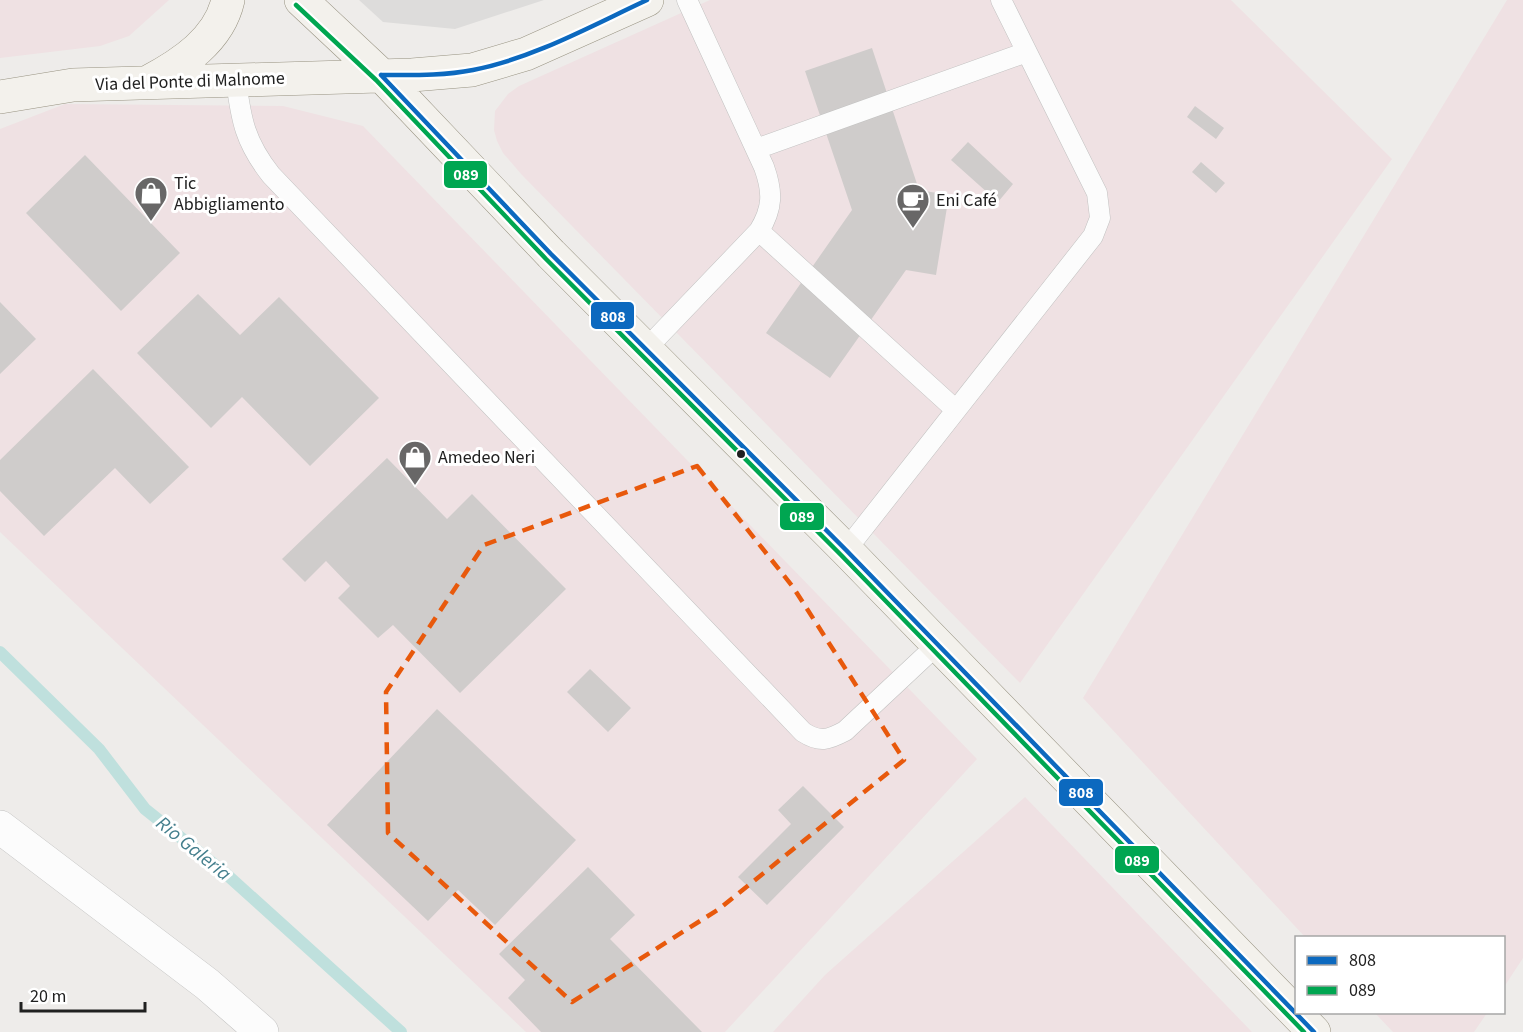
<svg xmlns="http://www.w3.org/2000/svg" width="1523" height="1032" viewBox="0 0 1523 1032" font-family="'Source Sans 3',sans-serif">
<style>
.residential{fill:#dddcdb}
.commercial{fill:#efe1e3}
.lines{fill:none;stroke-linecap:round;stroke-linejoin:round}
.stream{stroke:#bfe0dd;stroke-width:12}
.building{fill:#cfcccb}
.lane-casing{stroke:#c1c1c0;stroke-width:21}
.street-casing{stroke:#c1c1c0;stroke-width:34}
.secondary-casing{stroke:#989382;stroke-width:34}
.lane{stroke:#fcfcfc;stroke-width:20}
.street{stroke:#fcfcfc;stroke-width:33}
.secondary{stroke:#f3f1ec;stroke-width:33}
.bus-1-casing{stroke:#fff;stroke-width:9}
.bus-2-casing{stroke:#fff;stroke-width:9}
.bus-1{stroke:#0c69bf;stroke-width:4.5}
.bus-2{stroke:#00a651;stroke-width:4.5}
.marked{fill:none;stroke:#e8590c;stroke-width:4.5;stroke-dasharray:12 8;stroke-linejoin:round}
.bus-dot{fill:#202020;stroke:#fff;stroke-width:2}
.labels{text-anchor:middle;stroke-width:6;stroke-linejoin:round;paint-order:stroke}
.street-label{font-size:18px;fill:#202020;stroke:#fff}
.poi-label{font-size:18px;fill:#202020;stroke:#fff;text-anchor:start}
.water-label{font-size:20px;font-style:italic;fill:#447f8d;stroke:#fff}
.line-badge{stroke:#fff;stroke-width:2}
.badge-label{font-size:16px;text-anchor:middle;font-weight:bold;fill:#fff}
</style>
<rect width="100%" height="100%" fill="#eeecea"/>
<!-- residential -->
<path class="residential" d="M359,0h185l-89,29 -72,-7z"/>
<!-- commercial -->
<path class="commercial" d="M0,0h169l-40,36 -29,10 -100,12z
M710,0h521l161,159 -372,524 -498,-508 -19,-22 -6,-12 -3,-11 1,-19 13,-17 11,-8z
M1507,0h16v958l-19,29v-49l-199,-1 -222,-239z
M65,104l218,2 80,20 614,633 -252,273h-199l-526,-500v-403z
M1025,797l227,235h-479l52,-57z
M1375,1013h112l-13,19h-81z"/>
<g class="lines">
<!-- stream -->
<path class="stream" d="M0,652l99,97 46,60 80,64 176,159"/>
</g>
<!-- building -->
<path class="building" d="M872,48l47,142 30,5 -13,80 -30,-5 -76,108 -64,-45 86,-123 -47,-139z
M1195,106l29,22 -8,11 -29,-22z
M968,142l45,42 -15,18 -47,-42z
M85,155l95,98 -59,58 -95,-98z
M1201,162l24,21 -9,10 -24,-21z
M198,294l42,41 39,-38 100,101 -69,68 -68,-69 -31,31 -74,-75z
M0,302l36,37 -36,35z
M93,369l96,98 -39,37 -35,-36 -71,68 -44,-45v-31z
M387,458l60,61 25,-25 94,95 -106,104 -67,-68 -15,13 -40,-40 12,-12 -24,-25 -21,21 -23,-23z
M590,669l41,39 -23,24 -41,-40z
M437,709l139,131 -81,85 -37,-35 -30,31 -101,-96z
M803,786l41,41 -77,78 -29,-28 53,-53 -13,-14z
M588,867l47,48 -25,24 92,93h-161l-33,-34 17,-18 -26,-26z"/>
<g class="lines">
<defs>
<path id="lane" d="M236,80c5,40 9,62 35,95l532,557c17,11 25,8 42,-1l93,-87
M756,149l271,-97
M759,231l197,179
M645,350l114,-119c14,-23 14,-39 5,-64l-77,-167
M846,550l247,-314 7,-18 -3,-25 -96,-193"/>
<path id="street" d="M0,827l207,157 55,48"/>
<path id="secondary" d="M301,0l80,75 170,179 295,296 468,482
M148,82c34,-18 71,-42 80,-82
M0,97l73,-12 339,-10 60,-5 54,-16 121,-54"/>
</defs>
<!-- lane casing -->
<use href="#lane" class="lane-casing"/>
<!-- street casing -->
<use href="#street" class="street-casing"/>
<!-- secondary casing -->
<use href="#secondary" class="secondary-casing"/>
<!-- lane -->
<use href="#lane" class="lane"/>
<!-- street -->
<use href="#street" class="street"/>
<!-- secondary -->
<use href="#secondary" class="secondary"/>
<defs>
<path id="bus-1" d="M381,75l170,179 295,296 468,482
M381,75c31,0 62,1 92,-5 61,-12 118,-44 174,-70"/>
<path id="bus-2" d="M296,5l80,75 170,179 295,296 463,477"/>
</defs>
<!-- bus-1 casing -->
<use href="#bus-1" class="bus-1-casing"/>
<!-- bus-2 casing -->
<use href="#bus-2" class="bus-2-casing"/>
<!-- bus-1 -->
<use href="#bus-1" class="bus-1"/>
<!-- bus-2 -->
<use href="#bus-2" class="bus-2"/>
</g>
<!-- marked area -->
<path class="marked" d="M697,466l96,121 111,173 -185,149 -147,93 -184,-169 -2,-141 98,-147z"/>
<!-- icons -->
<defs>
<symbol id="shop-pin" viewBox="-11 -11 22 30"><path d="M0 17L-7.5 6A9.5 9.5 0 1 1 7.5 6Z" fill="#686767" stroke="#fff"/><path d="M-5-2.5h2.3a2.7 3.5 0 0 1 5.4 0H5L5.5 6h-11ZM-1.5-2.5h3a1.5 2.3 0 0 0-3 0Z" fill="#fff"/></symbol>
<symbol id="cafe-pin" viewBox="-11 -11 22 30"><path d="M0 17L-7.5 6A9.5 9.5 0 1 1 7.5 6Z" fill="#686767" stroke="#fff"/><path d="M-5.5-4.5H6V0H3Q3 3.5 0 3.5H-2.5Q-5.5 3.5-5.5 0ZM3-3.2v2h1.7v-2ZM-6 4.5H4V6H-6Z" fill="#fff"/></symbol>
</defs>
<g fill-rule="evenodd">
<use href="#shop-pin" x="132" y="174" width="38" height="52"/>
<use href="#cafe-pin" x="894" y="181" width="38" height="52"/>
<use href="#shop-pin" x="396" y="438" width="38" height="52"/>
</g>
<!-- markers -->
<circle class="bus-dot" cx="741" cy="454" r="5"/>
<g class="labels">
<!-- street labels -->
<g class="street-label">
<text transform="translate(190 81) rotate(-2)" y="6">Via del Ponte di Malnome</text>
</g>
<!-- poi labels -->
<g class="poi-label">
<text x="174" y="189">Tic<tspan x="174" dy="21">Abbigliamento</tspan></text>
<text x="936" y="206">Eni Café</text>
<text x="438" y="463">Amedeo Neri</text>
</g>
<!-- water labels -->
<g class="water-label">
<text transform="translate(194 848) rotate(39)" y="7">Rio Galeria</text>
</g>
</g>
<g class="line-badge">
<rect x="443" y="160" width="45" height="29" rx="6" fill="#00a651"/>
<rect x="590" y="301" width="45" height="29" rx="6" fill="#0c69bf"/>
<rect x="779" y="502" width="46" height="29" rx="6" fill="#00a651"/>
<rect x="1058" y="778" width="46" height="29" rx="6" fill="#0c69bf"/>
<rect x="1114" y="845" width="46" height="29" rx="6" fill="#00a651"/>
</g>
<g class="badge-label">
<text x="466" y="180">089</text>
<text x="613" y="322">808</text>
<text x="802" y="522">089</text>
<text x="1081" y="798">808</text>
<text x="1137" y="866">089</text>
</g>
<!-- legend -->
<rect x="1295" y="936" width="210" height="78" fill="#ffffff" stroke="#a6a6a6" stroke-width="1.5"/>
<rect x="1307" y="956" width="30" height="9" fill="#0c69bf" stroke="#a6a6a6" stroke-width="1.5"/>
<text x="1349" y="966" font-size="18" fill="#202020">808</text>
<rect x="1307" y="986" width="30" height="9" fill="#00a651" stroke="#a6a6a6" stroke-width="1.5"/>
<text x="1349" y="996" font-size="18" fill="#202020">089</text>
<!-- scale -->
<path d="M21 1002v9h124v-9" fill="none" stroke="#202020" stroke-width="3"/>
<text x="30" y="1002" font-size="18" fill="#202020" stroke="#ffffff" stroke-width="4.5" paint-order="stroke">20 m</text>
</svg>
